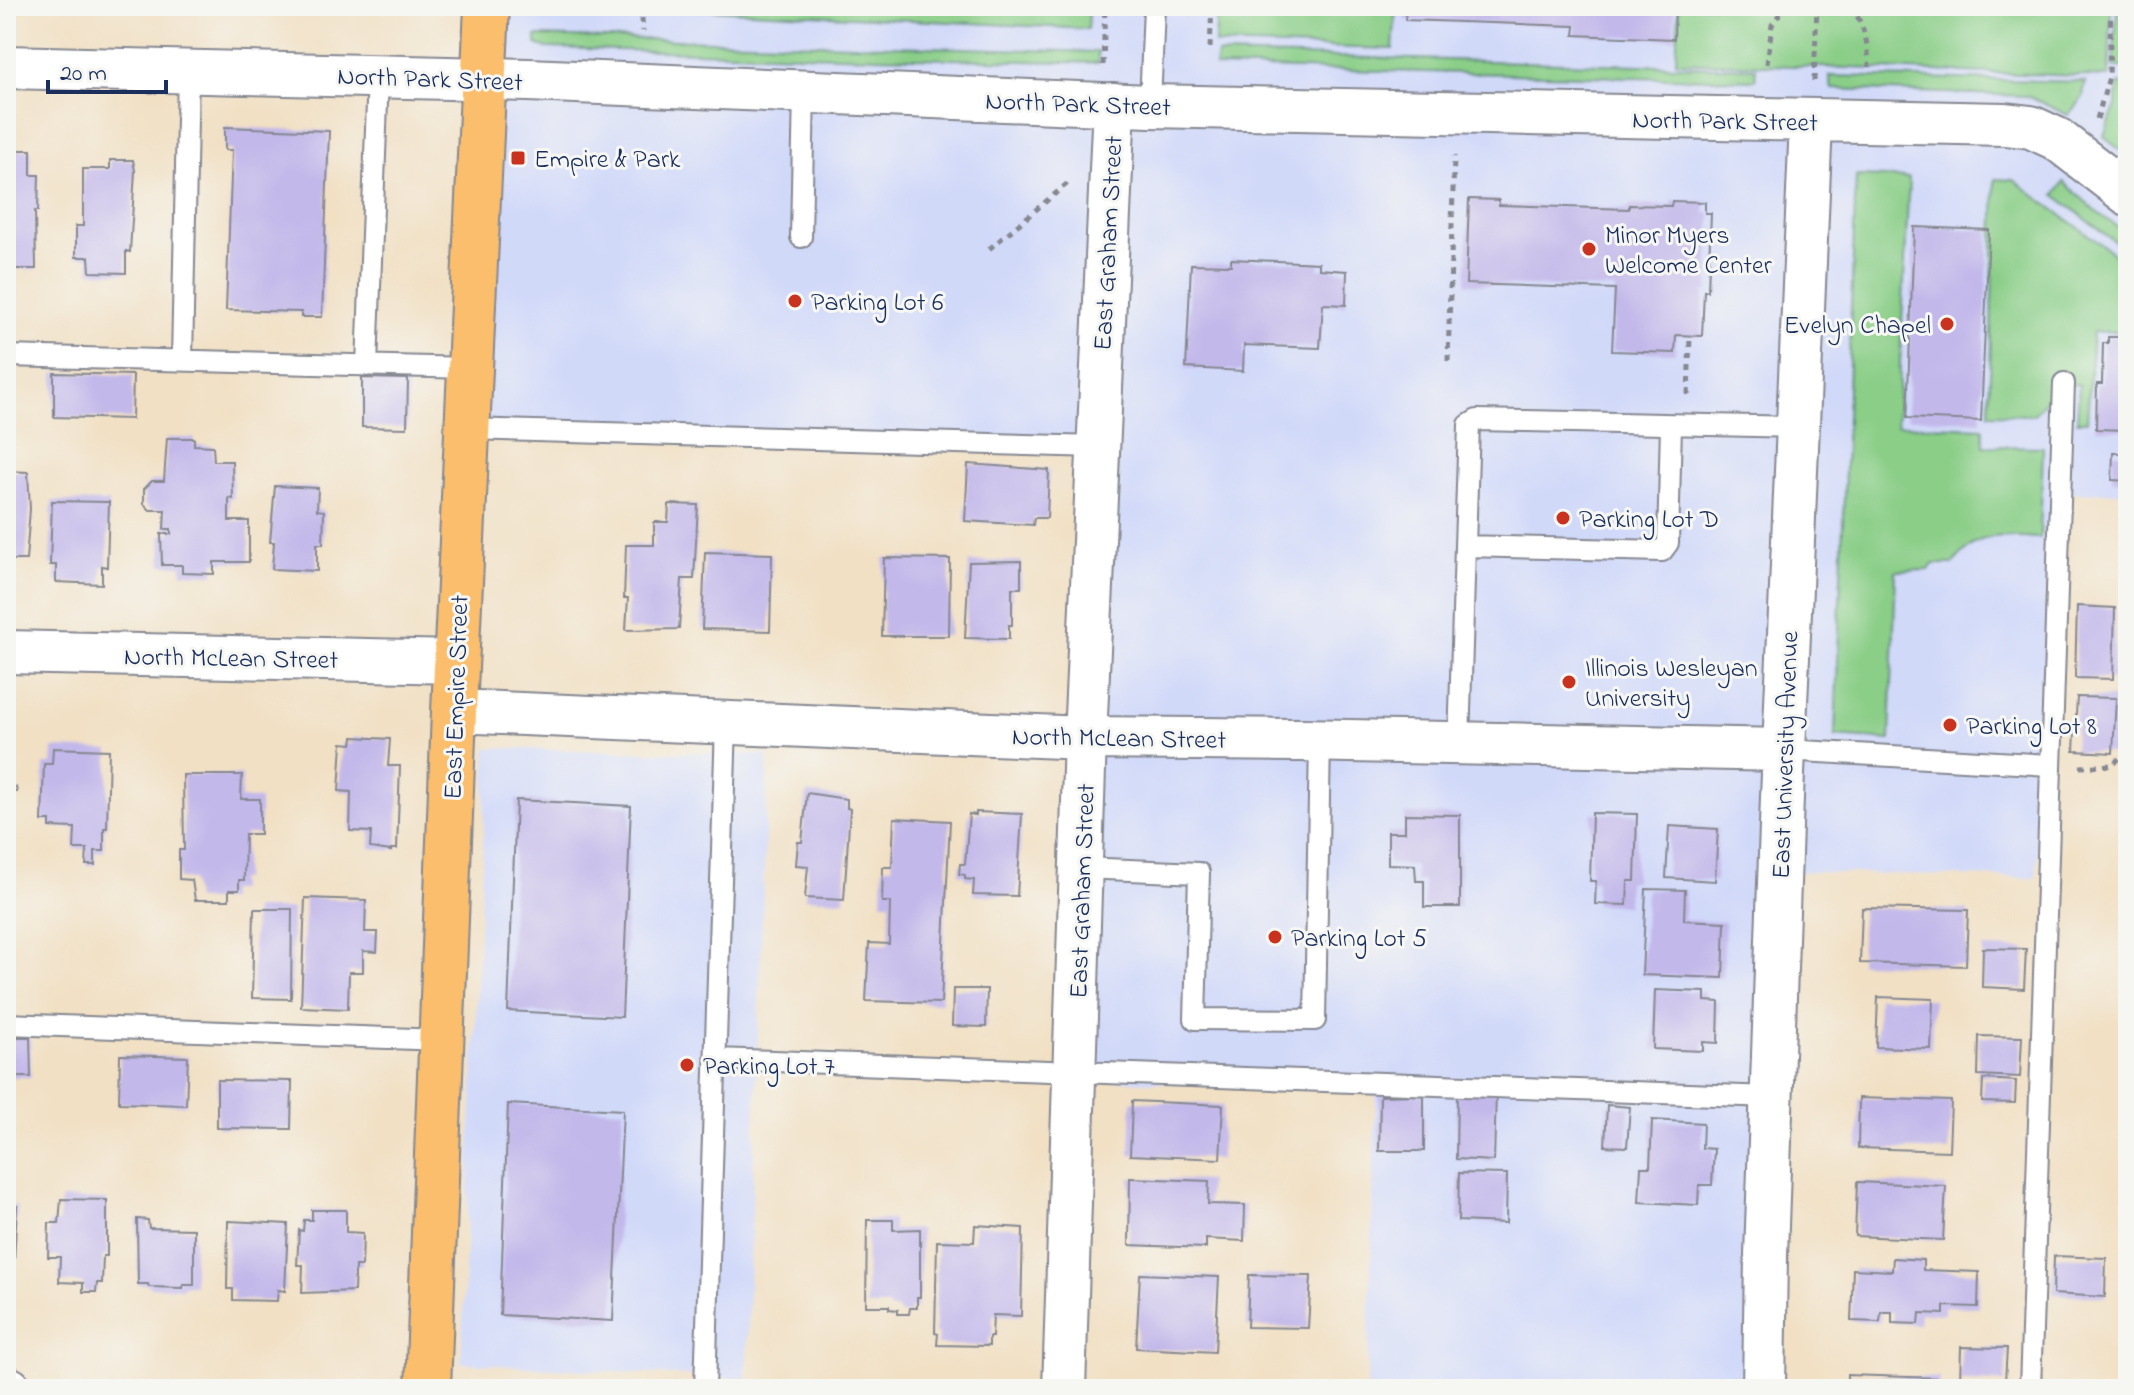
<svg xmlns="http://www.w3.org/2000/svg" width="2134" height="1395" viewBox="0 0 2134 1395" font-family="'Indie Flower',sans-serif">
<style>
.built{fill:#d1d9f9}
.green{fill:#8ace87;stroke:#527e72;stroke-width:2}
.building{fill:#c2b8ea}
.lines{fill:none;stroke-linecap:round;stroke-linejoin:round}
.service-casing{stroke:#868891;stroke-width:24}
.minor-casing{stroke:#868891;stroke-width:46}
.primary-casing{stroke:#868891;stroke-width:48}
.path{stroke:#868891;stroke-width:5;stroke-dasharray:6 6;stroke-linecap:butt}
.service{stroke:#fff;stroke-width:20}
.minor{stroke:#fff;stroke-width:42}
.primary{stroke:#fabe6d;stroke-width:44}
.poi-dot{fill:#c8321e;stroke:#f6f6f2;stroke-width:3}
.labels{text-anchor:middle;stroke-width:6;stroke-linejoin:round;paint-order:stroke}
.street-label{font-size:26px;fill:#1b2f5e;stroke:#f6f6f2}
.poi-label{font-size:26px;fill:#1b2f5e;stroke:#f6f6f2;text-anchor:start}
</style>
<rect width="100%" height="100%" fill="#f6f6f2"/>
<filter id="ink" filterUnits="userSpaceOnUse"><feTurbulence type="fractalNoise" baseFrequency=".0125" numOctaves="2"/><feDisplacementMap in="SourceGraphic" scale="16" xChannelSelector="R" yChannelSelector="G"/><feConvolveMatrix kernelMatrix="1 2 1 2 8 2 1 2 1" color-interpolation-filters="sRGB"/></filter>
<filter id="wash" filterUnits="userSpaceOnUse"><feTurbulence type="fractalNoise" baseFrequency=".006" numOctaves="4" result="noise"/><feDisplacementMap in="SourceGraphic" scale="32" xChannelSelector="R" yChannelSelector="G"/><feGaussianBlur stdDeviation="1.8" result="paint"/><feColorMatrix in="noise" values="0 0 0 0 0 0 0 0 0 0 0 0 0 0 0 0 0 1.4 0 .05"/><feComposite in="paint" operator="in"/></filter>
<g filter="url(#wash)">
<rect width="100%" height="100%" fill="#f1e0c4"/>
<!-- built -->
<path class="built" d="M504,6h1624v487l-68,-1 -24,386 -257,-7 -15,518h-397l9,-298 -299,-12 21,-632 -621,-11z
M487,748l281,7 -22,624 -285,-16z"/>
<!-- green -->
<path class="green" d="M533,6h79l3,8 -82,1z
M649,6h440l-1,23 -439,-22z
M1217,6h179l-3,43 -178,-5z
M1679,6h432l-2,71 -433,-15z
M2117,9l10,1 1,57h-15z
M536,36l562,16v11l-551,-15 -11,-4z
M1217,54l539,14 -1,12 -540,-13z
M1829,76l256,6 -2,15 -15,18 -41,-19 -195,-7z
M2119,84h9v73l-24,-21 12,-31z
M1856,176l53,2 -12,247 86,3 1,18 59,1 -3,91c-41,-1 -59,-10 -87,26h-20l-4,6 -33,1 -6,169 -55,-4z
M1995,179l19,1 114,84v67l-35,1 -6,89h-10l2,-37 -28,1 -4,15 -14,15 -44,-1z
M2064,182l34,31 30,22v17l-73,-57z"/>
<g id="blocks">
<!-- building -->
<path class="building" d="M1406,6h269l-1,33 -100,-4 1,-9 -170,-6z
M225,127l104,4 -7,186h-21v-5l-75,-2 6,-160h-7z
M6,150h25v25h8l-1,36h-3l1,58h-30z
M110,160h23l2,11 -5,81 -4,-1v22l-36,-1 -1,-15h-13v-31h7v-57h27z
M1469,199l30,1v5l130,4v-4l42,1 1,-5 33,1v11h6l-3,78h-4l-2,45 -26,-1 -1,18 -63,-2 3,-62 -149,-5z
M1914,227l75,3 -8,191 -74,-3z
M1231,259l88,4v6l28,2 -1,34 -23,-1 -3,44 -76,-3 -1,26 -57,-3 5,-104 40,1z
M2108,337h20v93l-32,-1 1,-45h5l1,-41h5z
M54,373l79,2 -1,44 -78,-2z
M362,378l46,1 -1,49 -45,-1z
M167,438h27v7l19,1 1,15h18l1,38 -4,-1v23h20v41h-35v12l-32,-1v-8h-20l-1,-31h10v-5h-7l1,-19h-15l-6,-6v-15l8,-8h12z
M2113,453h15v28l-16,-1z
M968,464l81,6 -2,48h-13l-1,7 -68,-4z
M6,471l22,1 2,37 -4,51h-20z
M275,486l43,2 -1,22 7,1 -1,33h-6v27l-45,-2 2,-27h-4z
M52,501l57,1 -2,65 -5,-1v18l-46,-2v-17h-6z
M669,504l29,1 -4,74h-12l-3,50 -53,1 2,-32h-4l2,-53h28v-23h14z
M705,552l67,2 -2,77 -68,-2z
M884,558l66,1 -1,77h-67z
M1021,561v27h-9v37h-3v14l-44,-1 4,-76z
M2077,606l38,2 -2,71 -38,-1z
M2077,697l39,1 -3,55 -39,-2z
M353,737l37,2 -2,27h12l-3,83h-6v2l-21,-3 1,-16 -21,-1 1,-39 -12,-1 3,-48 10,1z
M53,748l56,2 -2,78h-3v23h-9v14h-9l1,-16h-13l1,-21 -25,-1v-6h-8l2,-57h8z
M9,753v35l7,-1 1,5h-11v-38z
M183,775h59l-1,24h19v35h-15l-1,46h-5v10h-10v10h-34l-3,-20 -13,-1v-29h5z
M807,793l40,6v9l3,1 -6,91 -39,-2 3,-32 -12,-1 2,-23h4z
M516,800l115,6 -9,211 -114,-6z
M976,812l46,2 -5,82 -44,-1 1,-15 -9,-1v-4l-6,-1 1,-10h5l4,-50 7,1z
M1592,813l45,1 -2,67h-7l-1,24 -32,-1 1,-23h-6z
M1405,814l55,1v92h-36v-26h-8l-1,-16 -27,-1v-32h17z
M894,818l56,3 -9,182 -75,-2 3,-58 20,1 1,-42h-8l1,-35h9z
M1669,826l49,3 -3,52 -49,-3z
M1646,889l39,1 -1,30 41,2 -2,56 -81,-3z
M305,898l61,2 -1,32h13l-1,20 -14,-1v21h-14l-1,37 -47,-2z
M1862,908l106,2 -2,56 -106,-3z
M254,909h38l-1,90 -39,-1z
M1983,948l43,1 -2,40 -42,-2z
M953,989h34l-1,38 -34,-1z
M1655,990l50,2v9l14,1 -1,41 -15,-1v9l-50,-2z
M1878,997l55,2 -2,50 -55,-2z
M1979,1036l43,1 -2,40 -42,-2z
M6,1037h24l1,40h-25z
M120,1055l68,2 -2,48 -67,-2z
M1983,1079l33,2 -1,22 -33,-1z
M217,1080l75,1 -1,48 -74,-1z
M1457,1090l39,2 -2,69 -38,-2z
M1424,1095v56h-45l1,-55z
M1859,1098l92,3 -2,50 -91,-3z
M1132,1101l91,4 -3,54 -90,-4z
M508,1104l115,6 -10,211 -113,-6z
M1607,1105l23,2 -3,40 -22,-1z
M1652,1120l51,3 -1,25 12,1 -2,36h-13l-1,20 -59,-3 2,-35h9z
M2125,1146h3v39l-5,-1z
M1459,1173l48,1 -1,49 -48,-2z
M1130,1178l79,3 -1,23 37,1 -1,36 -38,-2v9l-77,-3z
M1857,1182l89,4 -3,54 -88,-4z
M61,1199l46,1v56h-4l-1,27h-5l-1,9h-13v-9l-24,-1 1,-25h-12l1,-34h10z
M6,1206h11l-4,75 -7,-1z
M312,1210h34v22l17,1 -1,33h-7l-1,25 -52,2 1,-28h-6l2,-35 4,1 1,-11h8z
M137,1219l11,1 1,8 45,1v56h-11v3l-34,-1 -1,-3h-10z
M867,1220h26v10l27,-1v68h-3v11h-7l-1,6h-11v-4l-9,-1v-3h-23z
M228,1221l60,3 -3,67 -7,-1 -1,11 -44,-1v-11h-6z
M975,1225l48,3 -2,88 -28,-1 -1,22h-3v9l-52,-1 1,-11 -3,-1 2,-92 37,1z
M2054,1256l52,2 -1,39 -52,-3z
M1893,1258l30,2v10l56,2 -1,35 -34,-1v8l-24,-1 -1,11 -27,-1v-11h-11l-1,10 -29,-1 2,-52 39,2z
M1140,1274l79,3 -4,75 -79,-4z
M1249,1275l62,1 -3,52 -61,-1z
M1961,1347l46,1 -2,34 -45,-1z
M1847,1375l93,3 -1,11h-92z"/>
</g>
</g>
<g filter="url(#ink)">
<use href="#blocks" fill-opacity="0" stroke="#868891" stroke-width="2"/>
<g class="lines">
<defs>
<path id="service" d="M1150,106l4,-100
M801,237l3,-146
M6,356l464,12
M182,360l6,-290
M367,366l11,-290
M1671,425l-3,118 -6,8 -197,-5 4,-121 8,-5 321,7
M467,429l631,18
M1459,744l6,-198
M1784,750l267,15
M1082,868l117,5 -4,146 120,1 5,-280
M6,1024l436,16
M716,1059l1055,38
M705,1389l21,-666
M2030,1389l34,-1006"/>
<path id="minor" d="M6,67l522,13 622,26 855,18 26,3 26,12 71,55
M6,652l451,10
M454,711l631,27 215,2 484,10
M6,1389h4
M1064,1389l21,-651 29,-634
M1764,1389l2,-134 16,-458 29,-675"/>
<path id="primary" d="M428,1389l26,-678 33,-705"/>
</defs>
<!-- service casing -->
<use href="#service" class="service-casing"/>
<!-- minor casing -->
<use href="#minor" class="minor-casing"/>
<!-- primary casing -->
<use href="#primary" class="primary-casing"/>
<!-- path -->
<path class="path" d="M641,6l2,25
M1851,6c14,21 17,37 18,61
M1210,48l2,-42
M1767,64l5,-39 13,-19
M1103,65l2,-59
M1814,81l3,-75
M2097,119l12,-42 2,-71
M989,249l79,-66
M1448,361l6,-205
M1688,395l2,-59
M2080,767l33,-2 15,-16"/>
<!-- service -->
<use href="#service" class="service"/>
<!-- minor -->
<use href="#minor" class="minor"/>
<!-- primary -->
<use href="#primary" class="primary"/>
</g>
</g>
<!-- markers -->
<g class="poi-dot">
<rect x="510" y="150" width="16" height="16" rx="4"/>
<circle cx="1589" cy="249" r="8"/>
<circle cx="795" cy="301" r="8"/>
<circle cx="1947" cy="324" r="8"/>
<circle cx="1563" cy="518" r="8"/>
<circle cx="1569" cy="682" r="8"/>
<circle cx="1950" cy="725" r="8"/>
<circle cx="1275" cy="937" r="8"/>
<circle cx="687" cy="1065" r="8"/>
</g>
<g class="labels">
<!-- street labels -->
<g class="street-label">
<text transform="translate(430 78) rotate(2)" y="9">North Park Street</text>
<text transform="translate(1078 103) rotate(2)" y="9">North Park Street</text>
<text transform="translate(1725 120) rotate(1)" y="9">North Park Street</text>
<text transform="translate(1107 243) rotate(-87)" y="9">East Graham Street</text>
<text transform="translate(231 657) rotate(1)" y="9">North McLean Street</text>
<text transform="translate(455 697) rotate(-88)" y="9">East Empire Street</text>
<text transform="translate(1119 737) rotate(1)" y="9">North McLean Street</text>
<text transform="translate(1784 755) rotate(-88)" y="9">East University Avenue</text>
<text transform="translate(1081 891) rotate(-88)" y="9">East Graham Street</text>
</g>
<!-- poi labels -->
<g class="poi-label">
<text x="534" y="167">Empire &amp; Park</text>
<text x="1605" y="243">Minor Myers<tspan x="1605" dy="30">Welcome Center</tspan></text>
<text x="811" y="310">Parking Lot 6</text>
<text x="1931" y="333" text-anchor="end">Evelyn Chapel</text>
<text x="1579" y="527">Parking Lot D</text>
<text x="1585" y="676">Illinois Wesleyan<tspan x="1585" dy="30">University</tspan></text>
<text x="1966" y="734">Parking Lot 8</text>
<text x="1291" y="946">Parking Lot 5</text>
<text x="703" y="1074">Parking Lot 7</text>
</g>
</g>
<!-- margin -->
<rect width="2134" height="1395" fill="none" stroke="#f6f6f2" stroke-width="32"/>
<!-- scale -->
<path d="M48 80v12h118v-12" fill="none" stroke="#1b2f5e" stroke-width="4"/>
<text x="60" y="80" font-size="24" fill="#1b2f5e" stroke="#f6f6f2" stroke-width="6" paint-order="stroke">20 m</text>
</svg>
